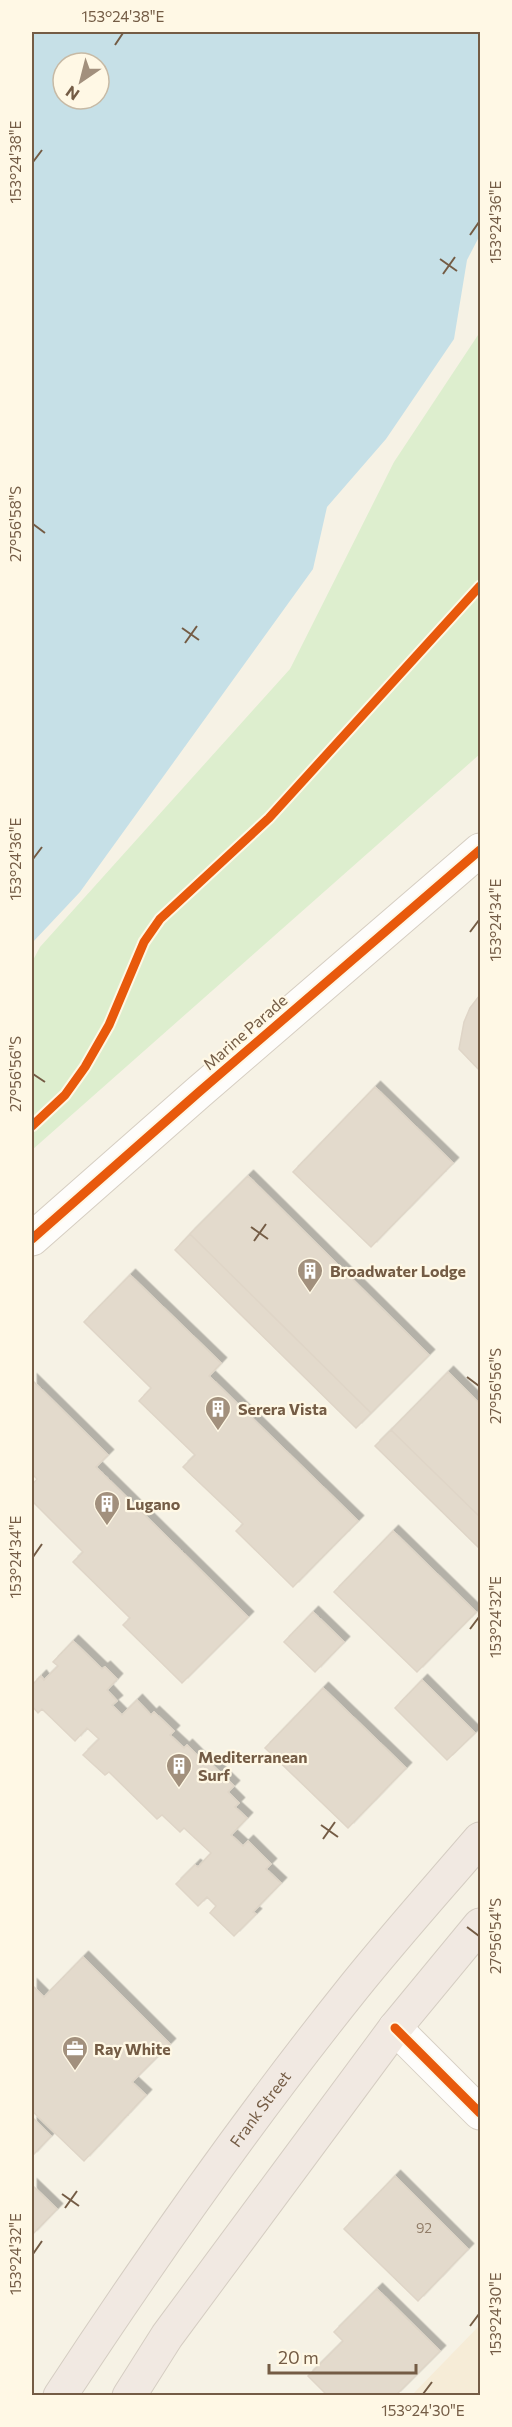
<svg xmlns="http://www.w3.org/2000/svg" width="512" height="2427" viewBox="0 0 512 2427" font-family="Commissioner,sans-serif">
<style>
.residential{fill:#f6ecd7}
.green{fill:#ddeece}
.water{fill:#c6e0e7;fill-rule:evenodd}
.building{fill:#e3dacc;stroke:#dfd5c7;stroke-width:1.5;filter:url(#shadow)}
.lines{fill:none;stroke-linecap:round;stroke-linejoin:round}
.street-casing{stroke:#d7cfc3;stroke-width:35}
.secondary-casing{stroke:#d6cec2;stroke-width:35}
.highway-casing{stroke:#d5cdc2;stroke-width:35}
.street{stroke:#fefdfb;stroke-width:33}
.secondary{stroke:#fefdfb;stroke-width:33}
.highway{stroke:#f1e9e2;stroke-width:33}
.cycleway-casing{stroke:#fff8e5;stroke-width:13}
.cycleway{stroke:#e8590c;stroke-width:9}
.ticks{fill:none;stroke:#745c45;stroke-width:2}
.labels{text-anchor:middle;stroke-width:4.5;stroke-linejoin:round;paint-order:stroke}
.number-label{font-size:14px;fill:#927e69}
.street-label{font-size:16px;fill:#745c45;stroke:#fff8e5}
.poi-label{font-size:16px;font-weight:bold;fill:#745c45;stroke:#fff8e5;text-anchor:start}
.neatline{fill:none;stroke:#745c45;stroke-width:2}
.ticks-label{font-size:15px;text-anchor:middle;fill:#745c45}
</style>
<defs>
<filter id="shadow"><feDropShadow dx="5.5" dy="-5.5" stdDeviation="0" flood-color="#0004"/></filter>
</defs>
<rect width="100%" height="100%" fill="#f6f2e5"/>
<!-- residential -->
<path class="residential" d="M480,2325v70h-68z"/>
<!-- green -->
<path class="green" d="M480,332v422l-448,396v-188l8,-15 250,-278 104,-207z"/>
<!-- water -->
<path class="water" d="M32,32h448v203l-13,25 -13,79 -68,100 -59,68 -14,62 -233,323 -48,51zM63,63h36v36h-36z"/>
<!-- building -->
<path class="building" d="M480,995v76l-21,-22 5,-27 6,-14z
M375,1087l78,76 -82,84 -78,-75z
M248,1176l181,179 -58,58 -181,-179z
M190,1234l181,179 -15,15 -181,-178z
M130,1275l91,88 -12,13 149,145 -65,66 -57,-56 7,-7 -60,-57 12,-12 -56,-54 12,-13 -67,-66z
M448,1372l32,32v113l-89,-87z
M32,1380l76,75 -12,12 152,150 -66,66 -59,-58 7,-7 -57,-56 10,-10 -51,-51v-16l5,-6 -5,-5z
M391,1430l89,87v32l-105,-103z
M393,1531l83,81 -59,60 -83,-80z
M313,1612l31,30 -29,30 -31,-30z
M73,1641l29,28 3,-2 12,12 -10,11 10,11 -5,4 10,10 15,-15 14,15 3,-3 20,19 -4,4 14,13 3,-3 17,17 2,-3 28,27 -6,6 11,11 -4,4 12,11 -16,17 12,11 5,-5 23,23 -5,5 15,14 -28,29 3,2 -22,22 -24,-23 6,-7 -9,-9 -9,9 -22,-22 19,-19 3,2 13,-14 -27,-25 -4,4 -18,-17 -5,4 -48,-47 -4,3 -22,-20 16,-16 -12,-11 -12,13 -33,-32 -4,4 -6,-7v-21l9,-9 3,4 14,-14 -5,-4z
M422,1680l53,53 -28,27 -52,-52z
M323,1688l83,80 -58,60 -83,-80z
M83,1957l87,87 -38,38 14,13 -62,66 -52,-50v-126l12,12z
M32,2117l19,19 -19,20z
M395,2176l73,73 -50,52 -74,-72z
M32,2185l25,24 -25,26z
M377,2289l63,62 -45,45h-67l-20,-20 35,-35 -9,-9z"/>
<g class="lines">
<defs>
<path id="street" d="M395,2028l85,85"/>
<path id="secondary" d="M32,1239l167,-147 281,-242"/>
<g id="highway">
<path id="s1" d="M60,2396c92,-140 189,-278 294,-409 41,-51 84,-99 126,-148"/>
<path d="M129,2396l38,-60 228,-308 85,-103"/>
</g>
</defs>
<!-- street casing -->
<use href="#street" class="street-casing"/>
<!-- secondary casing -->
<use href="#secondary" class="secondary-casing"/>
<!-- highway casing -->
<use href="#highway" class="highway-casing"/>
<!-- street -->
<use href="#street" class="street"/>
<!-- secondary -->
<use href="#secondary" class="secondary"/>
<!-- highway -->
<use href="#highway" class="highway"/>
<defs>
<path id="cycleway" d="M32,1126l33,-31 20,-28 24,-42 35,-83 16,-23 109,-101 211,-232
M32,1239l167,-147 281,-242
M395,2028l85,85"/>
</defs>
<!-- cycleway casing -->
<use href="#cycleway" class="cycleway-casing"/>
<!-- cycleway -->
<use href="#cycleway" class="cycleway"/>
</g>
<!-- ticks -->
<path class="ticks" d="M115,45l8,-12M33,162l9,-12M470,235l9,-13M440,259l17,12M443,274l12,-17M33,524l12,9M182,628l17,12M185,643l12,-17M33,859l9,-12M470,932l9,-12M33,1074l12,8M251,1227l17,12M254,1241l12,-17M467,1377l12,9M33,1557l9,-13M470,1629l9,-12M321,1825l17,12M323,1839l12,-17M467,1927l12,9M62,2194l17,12M65,2208l12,-17M33,2254l9,-13M470,2326l9,-12M423,2394l9,-12"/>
<!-- icons -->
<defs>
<symbol id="building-pin" viewBox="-11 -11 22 30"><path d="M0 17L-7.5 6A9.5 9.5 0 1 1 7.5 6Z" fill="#a2907d" stroke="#fff8e5"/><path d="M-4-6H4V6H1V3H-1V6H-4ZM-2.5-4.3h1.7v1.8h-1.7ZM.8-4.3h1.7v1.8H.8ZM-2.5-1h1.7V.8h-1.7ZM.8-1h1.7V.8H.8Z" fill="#fff"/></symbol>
<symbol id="office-pin" viewBox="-11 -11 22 30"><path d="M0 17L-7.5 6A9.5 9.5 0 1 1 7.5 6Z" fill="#a2907d" stroke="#fff8e5"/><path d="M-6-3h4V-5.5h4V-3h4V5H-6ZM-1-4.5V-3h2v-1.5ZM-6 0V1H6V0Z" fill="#fff"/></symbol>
</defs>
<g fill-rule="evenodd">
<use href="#building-pin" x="295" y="1256" width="30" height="40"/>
<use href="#building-pin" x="203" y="1394" width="30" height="40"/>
<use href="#building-pin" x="92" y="1489" width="30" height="40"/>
<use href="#building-pin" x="164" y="1751" width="30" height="40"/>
<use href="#office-pin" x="60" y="2034" width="30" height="40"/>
</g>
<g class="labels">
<!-- number labels -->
<g class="number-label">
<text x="424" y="2233">92</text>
</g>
<!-- street labels -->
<g class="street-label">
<text transform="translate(245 1032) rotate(-41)" y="6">Marine Parade</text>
<text dy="6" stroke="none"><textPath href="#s1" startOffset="350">Frank Street</textPath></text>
</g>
<!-- poi labels -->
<g class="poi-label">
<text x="330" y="1277">Broadwater Lodge</text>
<text x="238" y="1415">Serera Vista</text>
<text x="126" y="1510">Lugano</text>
<text x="198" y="1763">Mediterranean<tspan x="198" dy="18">Surf</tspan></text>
<text x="94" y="2055">Ray White</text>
</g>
</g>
<!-- border -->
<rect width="512" height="2427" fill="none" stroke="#fff8e5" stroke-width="66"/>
<!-- north arrow -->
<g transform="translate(81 81) rotate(215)"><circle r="28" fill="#fff8e5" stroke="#c7baa5" stroke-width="1.5"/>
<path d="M0-4.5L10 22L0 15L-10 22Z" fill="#a2907d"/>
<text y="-9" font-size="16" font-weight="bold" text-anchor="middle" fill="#745c45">N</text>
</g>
<!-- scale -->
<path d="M269 2364v9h147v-9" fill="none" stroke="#745c45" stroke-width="3"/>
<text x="278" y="2364" font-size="18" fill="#745c45" stroke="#fff8e5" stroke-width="4.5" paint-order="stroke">20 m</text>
<rect x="33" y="33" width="446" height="2361" class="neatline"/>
<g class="ticks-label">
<text x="123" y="22">153°24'38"E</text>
<text transform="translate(16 162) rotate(-90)" y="5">153°24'38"E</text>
<text transform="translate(496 222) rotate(-90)" y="5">153°24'36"E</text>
<text transform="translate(16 524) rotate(-90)" y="5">27°56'58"S</text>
<text transform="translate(16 859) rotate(-90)" y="5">153°24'36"E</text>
<text transform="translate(496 920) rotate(-90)" y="5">153°24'34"E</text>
<text transform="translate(16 1074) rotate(-90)" y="5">27°56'56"S</text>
<text transform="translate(496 1386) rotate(-90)" y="5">27°56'56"S</text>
<text transform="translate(16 1557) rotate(-90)" y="5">153°24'34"E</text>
<text transform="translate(496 1617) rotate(-90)" y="5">153°24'32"E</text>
<text transform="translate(496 1936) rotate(-90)" y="5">27°56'54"S</text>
<text transform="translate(16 2254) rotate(-90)" y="5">153°24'32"E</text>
<text transform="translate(496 2314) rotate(-90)" y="5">153°24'30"E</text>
<text x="423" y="2416">153°24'30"E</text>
</g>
</svg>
